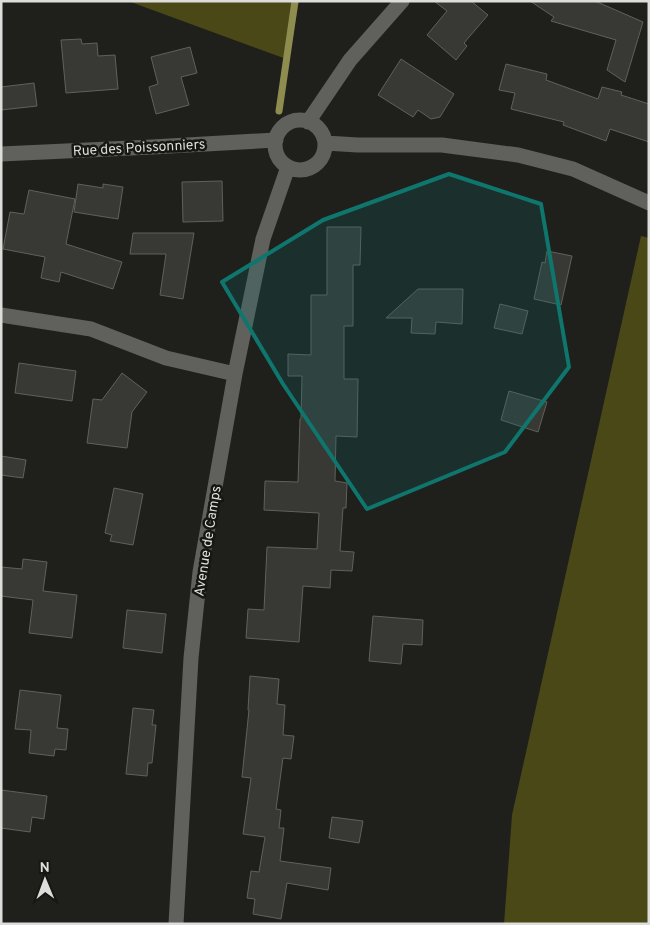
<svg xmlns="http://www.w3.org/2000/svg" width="650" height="925" viewBox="0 0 650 925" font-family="Overpass,sans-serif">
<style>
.green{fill:#4a4817}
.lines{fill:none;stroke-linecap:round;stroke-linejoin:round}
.stream{stroke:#8e8d4f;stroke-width:7}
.building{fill:#383835;stroke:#60605d}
.minor{stroke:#60605d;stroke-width:15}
.marked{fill:#0f766e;fill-opacity:0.2;stroke:#0f766e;stroke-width:4;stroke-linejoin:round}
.labels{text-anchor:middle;stroke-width:5;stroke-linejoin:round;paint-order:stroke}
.street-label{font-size:14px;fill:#dddedc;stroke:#161613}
</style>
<rect width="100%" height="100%" fill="#1f1f1c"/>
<!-- green -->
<path class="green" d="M128,1h171l-10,59z
M641,236l8,2v686h-145l8,-109z"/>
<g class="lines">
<!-- stream -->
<path class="stream" d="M279,111l16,-110"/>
</g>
<!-- building -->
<path class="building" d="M434,1h37l17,14 -24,28 3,3 -11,14 -29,-25 20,-24z
M530,1h65l48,21 -18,60 -18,-12 9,-30 -65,-19 3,-4z
M81,39l1,5 15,-1 1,13 17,-1 3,34 -52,4 -5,-53z
M190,47l7,26 -16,4 8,28 -33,9 -7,-27 9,-3 -7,-27z
M401,59l53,35 -14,23 -9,2 -13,-9 -5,7 -35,-22z
M506,64l41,10 -1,6 52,19 4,-12 20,5 -1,3 28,9v38l-39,-13 -4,12 -43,-16 1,-3 -53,-13 4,-16 -16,-3z
M34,83l3,23 -36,4v-23z
M222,181l1,40 -40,1 -1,-40z
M78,184l25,4v-4l20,3 -5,32 -44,-7z
M29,190l46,9 -9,45 56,18 -9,27 -52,-17 -2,10 -18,-4 4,-21 -42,-8 7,-37 14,2z
M327,227h34l-1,38h-7v61h-9v53h14l-1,58 -21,-1 -1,45 12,2 -1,25h-3l-3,43 14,1 -2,19 -21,-1 -1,18 -27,-2 -4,56 -53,-4 2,-29 16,1 3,-63 50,2 2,-36 -55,-3 1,-29 33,1 2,-63h1l1,-43h-14v-22l23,1v-60h16z
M133,233h61l-11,66 -23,-4 6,-41h-36z
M547,251l25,5 -11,49 -27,-6 8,-37 3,1z
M418,289h45l-1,35 -26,-2 -1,12 -24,-1 1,-15h-26z
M500,304l28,7 -6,23 -28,-6z
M19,363l57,8 -4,30 -57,-8z
M122,373l25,19 -15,20 -5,36 -40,-5 6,-44 9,1z
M509,391l38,11 -9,30 -37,-12z
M1,456l25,4 -3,18 -22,-3z
M114,488l29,6 -10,51 -23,-4 2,-6 -7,-2z
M23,559l24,3 -4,29 34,4 -5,43 -43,-5 4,-33 -32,-4v-29l21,2z
M127,610l39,4 -4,39 -39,-5z
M373,616l50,4 -1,25 -19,-1 -2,20 -32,-3z
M250,676l29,3 -2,25 8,1 -2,30 11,1 -3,23 -8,-1 -7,51 5,1 -2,18h5l-4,33 51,7 -3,22 -41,-7 -6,36 -28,-5 2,-15 -8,-1 4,-27 8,1 6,-35 -22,-3 8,-56 -9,-1 7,-67h-1z
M20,690l41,5 -4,33 11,1 -2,21 -11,-1 -1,7 -25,-3 2,-23 -16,-1z
M133,708l21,2 -2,15h4l-4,38h-4l-1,13 -21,-2z
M1,790l46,6 -3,23 -12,-2 -2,15 -29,-4z
M332,817l31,4 -4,22 -30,-5z"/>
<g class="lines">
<!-- minor -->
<path class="minor" d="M275 145a25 25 0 1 1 50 0a25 25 0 1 1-50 0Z
M308,122l42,-62 52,-59
M325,143l33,2h84l76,10 55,14 76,34
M1,154l151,-7 124,-7
M1,315l90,14 75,29 69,16
M176,924l15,-266 9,-86 35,-198 28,-135 25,-72"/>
</g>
<!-- marked area -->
<path class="marked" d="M449,174l92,30 28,163 -64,85 -138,57 -84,-125 -61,-102 101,-62z"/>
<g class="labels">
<!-- street labels -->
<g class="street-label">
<text transform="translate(139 147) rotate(-3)" y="5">Rue des Poissonniers</text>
<text transform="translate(207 541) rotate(-81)" y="5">Avenue de Camps</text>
</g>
</g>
<!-- border -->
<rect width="650" height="925" fill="none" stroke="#dddedc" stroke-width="5"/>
<!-- north arrow -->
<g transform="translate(45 880) rotate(359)" stroke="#161613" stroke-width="4" paint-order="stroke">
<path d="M0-4L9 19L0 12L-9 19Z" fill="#dddedc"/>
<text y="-8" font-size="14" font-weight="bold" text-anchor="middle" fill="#dddedc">N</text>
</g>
</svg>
